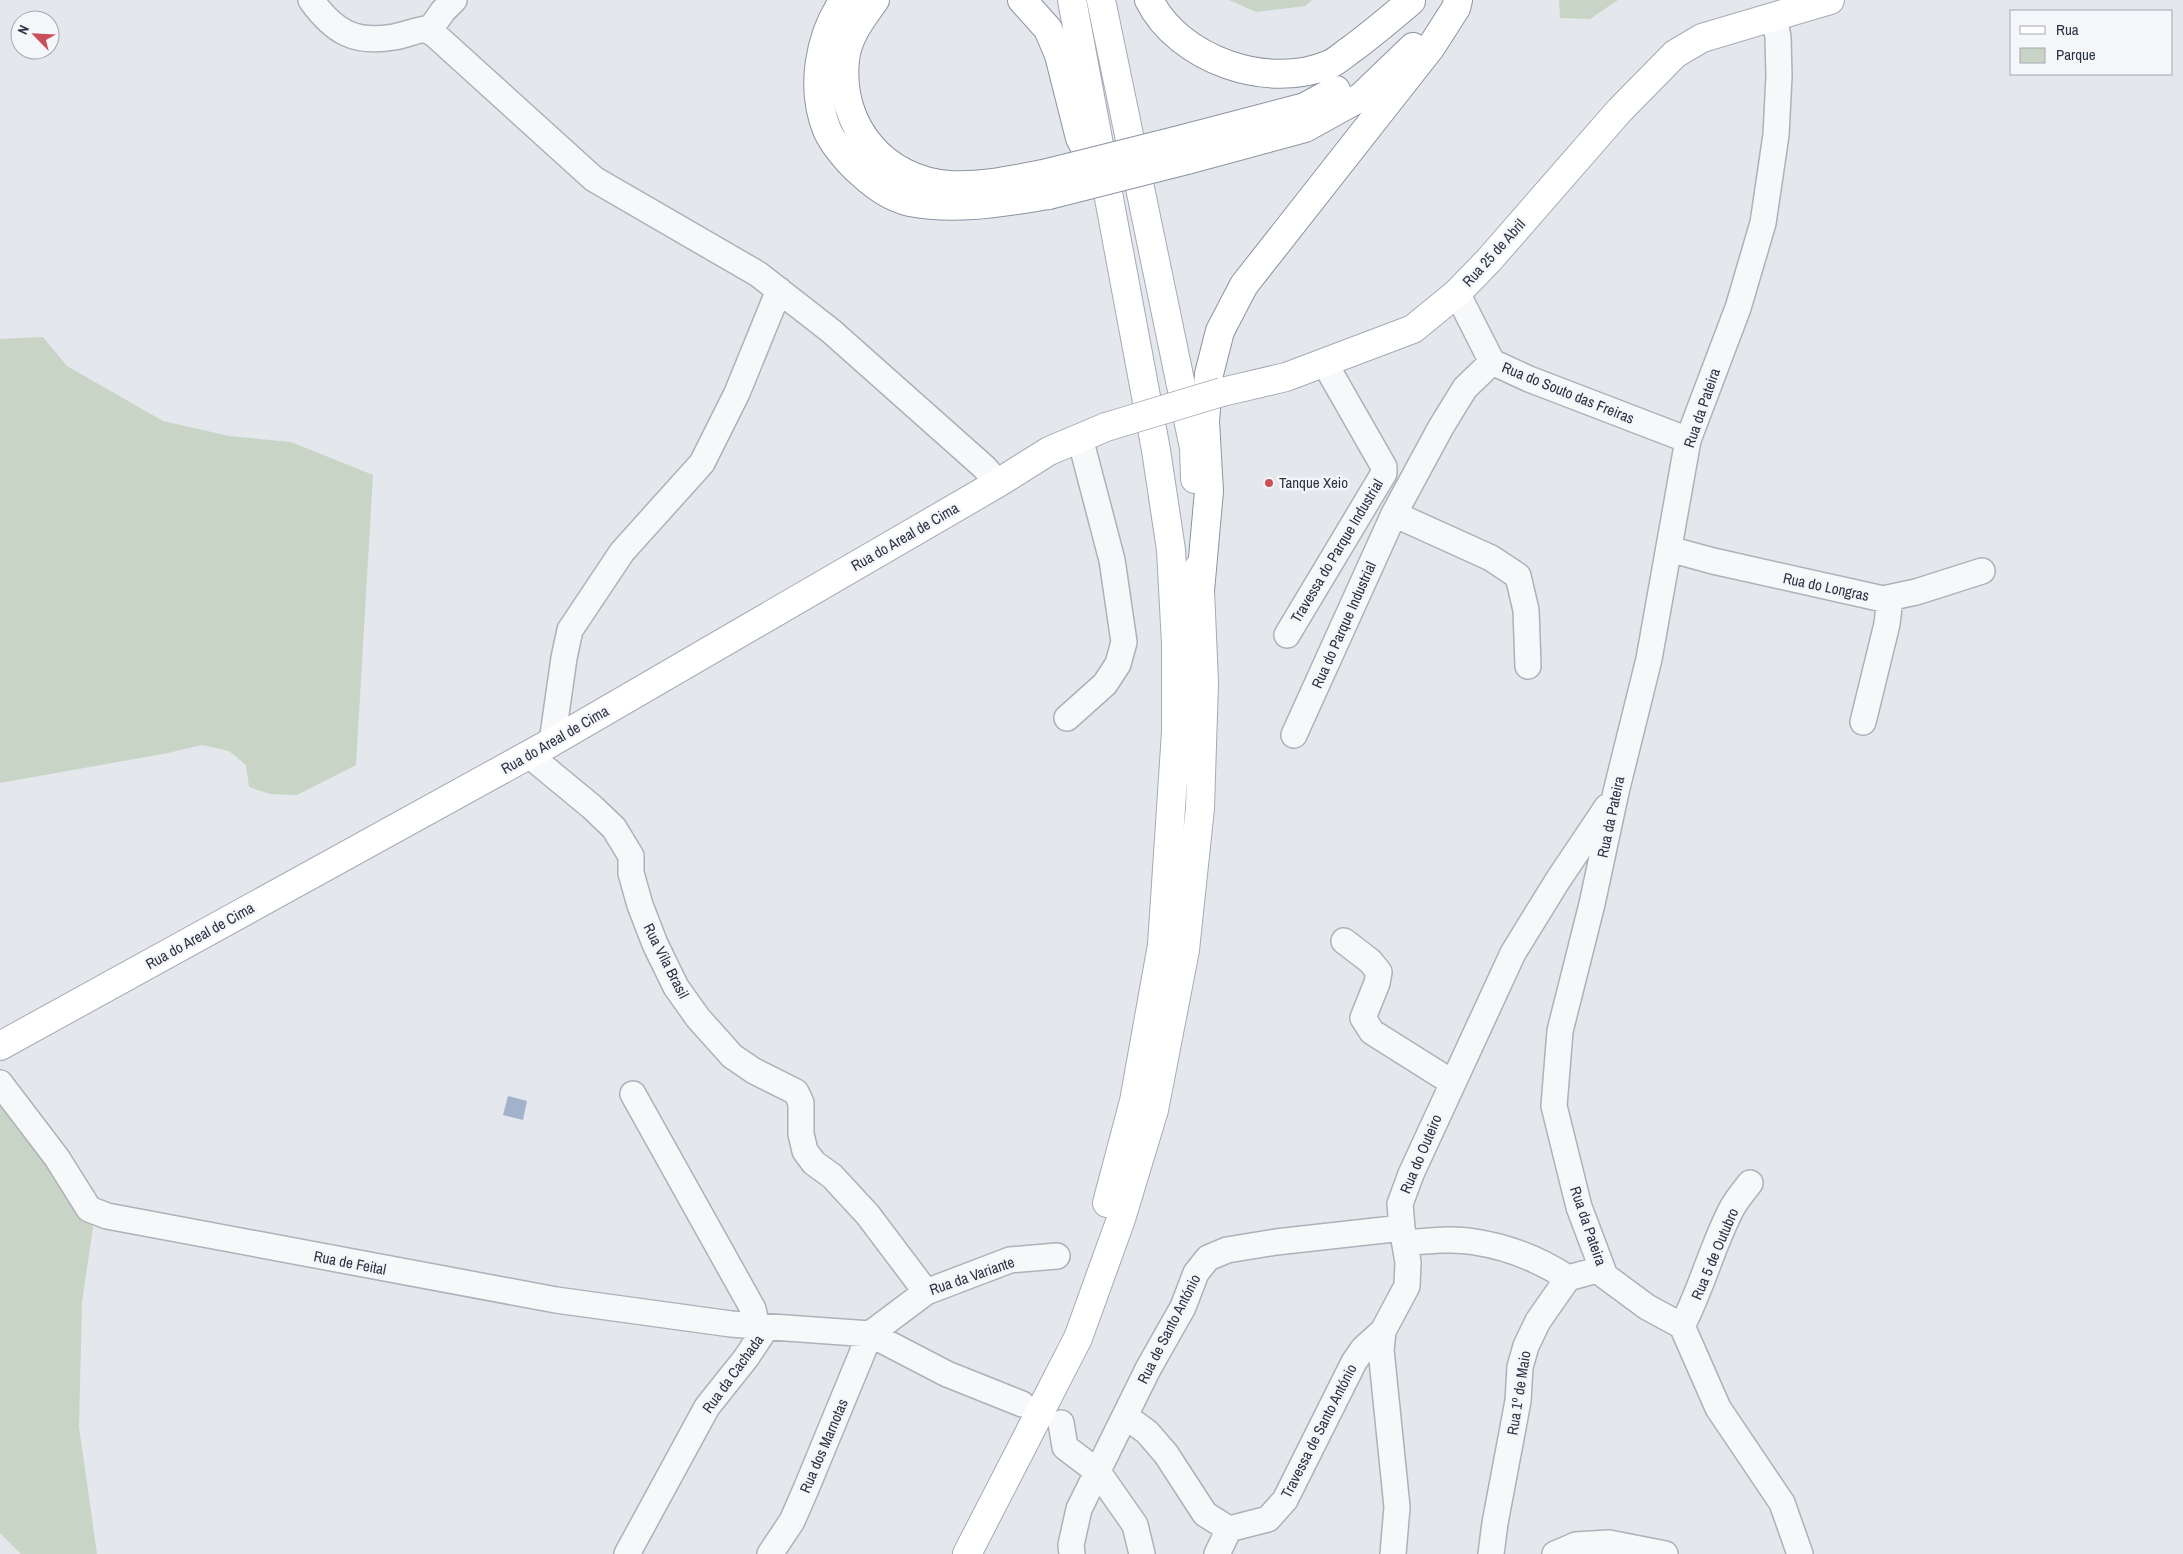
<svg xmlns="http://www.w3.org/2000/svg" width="2183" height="1554" viewBox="0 0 2183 1554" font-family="'Archivo Narrow',sans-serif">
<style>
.green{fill:#c8d5c6}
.water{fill:#a1b2ca}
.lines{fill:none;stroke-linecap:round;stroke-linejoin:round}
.minor-casing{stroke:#adb1b9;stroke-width:28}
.major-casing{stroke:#a4aab7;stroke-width:30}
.highway-casing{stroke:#8c93a2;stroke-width:30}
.minor{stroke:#f7f8fa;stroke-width:25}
.major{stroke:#fff;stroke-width:28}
.highway{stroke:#fff;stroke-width:28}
.major-bridge-casing{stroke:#a4aab7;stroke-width:30;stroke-linecap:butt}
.highway-bridge-casing{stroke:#8c93a2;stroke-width:30;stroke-linecap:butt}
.major-bridge{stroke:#fff;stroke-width:28}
.highway-bridge{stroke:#fff;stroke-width:28}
.poi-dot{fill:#cb4f59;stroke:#f4f6f9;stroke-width:2}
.labels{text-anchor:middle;stroke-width:5;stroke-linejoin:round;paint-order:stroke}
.street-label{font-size:15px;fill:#2c3344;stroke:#f4f6f9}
.poi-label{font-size:15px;fill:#2c3344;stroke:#f4f6f9;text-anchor:start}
</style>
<rect width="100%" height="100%" fill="#e4e7eb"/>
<!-- green -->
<path class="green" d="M1229,0h83l-7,6 -49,6z
M1559,0h59l-28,19 -30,-1z
M43,337l24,29 96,55 66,15 62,6 82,33 -17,290 -59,30 -27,-1 -21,-7 -3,-22 -17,-14 -27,-6 -34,8 -168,30v-444z
M0,1103l93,124 -11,75 -3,125 18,127h-76l-21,-21z"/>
<!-- water -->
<path class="water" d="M508,1096l19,5 -4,19 -20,-5z"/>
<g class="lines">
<defs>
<path id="minor" d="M311,0c23,32 44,44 83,37 11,-2 20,-6 31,-8l9,5 160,145 164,95 73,57 153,136 14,16
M1774,16l4,21 1,39 -3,59 -13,88 -25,85 -50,132 -39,219 -33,133 -24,112 -32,127 -6,75 25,101 26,69 42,31 35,19 36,82 64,95 18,51
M429,31l14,-20 11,-11
M1457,293l35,69 37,17 159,61
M1394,514l97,44 27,18 8,34 2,56
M1669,549l44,12 170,38 33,-7 66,-21
M1287,635l97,-162v-6l-60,-105
M1067,718l38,-34 13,-20 6,-22 -12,-82 -32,-122
M1863,722l24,-98 3,-26
M1294,735l100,-221 47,-87 24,-39 27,-26
M552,742l12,-84 6,-28 52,-78 80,-89 35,-70 42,-103
M529,755l63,52 22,21 17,28v17l9,32 15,39 21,43 22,31 34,38 22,15 42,21 5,11v31l4,17 9,12 18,13 36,39 58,77
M1344,941l26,20 9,11 -2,11 -14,35 9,14 81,51
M0,1083l57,75 32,51 18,7 449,84 175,24 139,10 77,40 75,30
M633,1094l120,215 4,18
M1405,1243c22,-2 47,-5 70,-1 33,5 65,18 93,36
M1682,1326c20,-38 30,-80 50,-118 5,-9 12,-17 18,-25
M1125,1416l22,16 19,22 39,60 24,15 39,-10 17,-19 69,-138 9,-13 20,-18
M1061,1423l4,24 33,25 37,53 7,29
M627,1554l80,-147 39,-49 20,-30
M770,1554l22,-33 14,-32 64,-155 56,-42 84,-32 47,-4
M1072,1554l-1,-9 8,-36 69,-140 35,-62 13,-34 12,-15 19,-8 49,-8 126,-14
M1217,1554l12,-25
M1393,1554l4,-47 -16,-157 2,-19 24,-45 1,-24 -6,-34 -2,-24 11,-30 102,-221 45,-73 49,-73
M1491,1554l4,-31 23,-122 2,-34 6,-21 12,-25 30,-43 22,-6 11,-7
M1555,1554l21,-9 33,-2 56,11"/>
<path id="major" d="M1072,0l84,450 15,100 5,94v88l-14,213 -28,156 -27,102
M1101,0l93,448 1,31
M1222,392l64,-15 127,-48 44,-36 32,-33 130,-149 56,-57 27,-16 128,-38
M0,1046l552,-304 446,-259 51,-32 57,-24
M967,1554l111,-216 43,-119 33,-109 31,-160 15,-142 4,-126 -5,-115"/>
<path id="highway" d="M844,0c-25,36 -34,88 -17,130 6,14 23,34 35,44 13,12 30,24 48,28 47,9 93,0 139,-7
M875,0c-13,18 -28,37 -30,60 -7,66 39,120 104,125 32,2 63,-5 94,-11
M1022,0l26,29 11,26 21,83 23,45
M1149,0c30,60 120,91 181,64 7,-3 13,-9 19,-13 22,-16 42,-33 62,-50
M1183,139l122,-32 31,-17
M1187,160l118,-32 56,-31 52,-50
M1200,591l9,-100 -4,-70 4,-47 11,-43 24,-46 187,-238 25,-39 2,-8"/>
</defs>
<!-- minor casing -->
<use href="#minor" class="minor-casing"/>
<!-- major casing -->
<use href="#major" class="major-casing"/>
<!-- highway casing -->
<use href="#highway" class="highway-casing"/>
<!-- minor -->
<use href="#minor" class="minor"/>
<!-- major -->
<use href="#major" class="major"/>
<!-- highway -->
<use href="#highway" class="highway"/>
<defs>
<path id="major-bridge" d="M1106,427l116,-35"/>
<path id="highway-bridge" d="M1043,174l140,-35
M1049,195l138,-35"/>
</defs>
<!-- major-bridge casing -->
<use href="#major-bridge" class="major-bridge-casing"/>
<!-- highway-bridge casing -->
<use href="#highway-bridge" class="highway-bridge-casing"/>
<!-- major-bridge -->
<use href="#major-bridge" class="major-bridge"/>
<!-- highway-bridge -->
<use href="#highway-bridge" class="highway-bridge"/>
</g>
<!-- markers -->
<circle class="poi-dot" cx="1269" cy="483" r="5"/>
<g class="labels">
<!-- street labels -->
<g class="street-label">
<text transform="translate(1494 253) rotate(-48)" y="5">Rua 25 de Abril</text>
<text transform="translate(1568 393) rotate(22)" y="5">Rua do Souto das Freiras</text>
<text transform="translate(1702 408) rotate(-71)" y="5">Rua da Pateira</text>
<text transform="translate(905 537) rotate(-30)" y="5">Rua do Areal de Cima</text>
<text transform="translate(1337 551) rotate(-59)" y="5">Travessa do Parque Industrial</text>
<text transform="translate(1826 587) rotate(12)" y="5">Rua do Longras</text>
<text transform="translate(1344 625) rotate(-66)" y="5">Rua do Parque Industrial</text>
<text transform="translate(555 740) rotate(-30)" y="5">Rua do Areal de Cima</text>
<text transform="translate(1611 817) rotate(-78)" y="5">Rua da Pateira</text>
<text transform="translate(200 936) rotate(-29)" y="5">Rua do Areal de Cima</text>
<text transform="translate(666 961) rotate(63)" y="5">Rua Vila Brasil</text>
<text transform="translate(1421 1154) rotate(-67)" y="5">Rua do Outeiro</text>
<text transform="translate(1588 1226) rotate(71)" y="5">Rua da Pateira</text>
<text transform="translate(1715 1254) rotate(-67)" y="5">Rua 5 de Outubro</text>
<text transform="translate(350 1263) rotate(11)" y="5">Rua de Feital</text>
<text transform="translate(972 1276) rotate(-19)" y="5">Rua da Variante</text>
<text transform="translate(1169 1329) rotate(-63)" y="5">Rua de Santo António</text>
<text transform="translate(733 1374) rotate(-54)" y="5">Rua da Cachada</text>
<text transform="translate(1519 1393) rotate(-81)" y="5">Rua 1º de Maio</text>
<text transform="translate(1319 1431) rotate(-63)" y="5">Travessa de Santo António</text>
<text transform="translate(824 1446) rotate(-67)" y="5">Rua dos Marnotas</text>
</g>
<!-- poi labels -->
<g class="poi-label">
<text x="1279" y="488">Tanque Xeio</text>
</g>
</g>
<!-- legend -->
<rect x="2010" y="10" width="162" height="65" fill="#f4f6f9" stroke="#a4a8b1"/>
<rect x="2020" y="26" width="25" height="8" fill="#ffffff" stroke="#a4a8b1"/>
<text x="2056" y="35" font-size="15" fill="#2c3344">Rua</text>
<rect x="2020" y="48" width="25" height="15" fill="#c8d5c6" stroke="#a4a8b1"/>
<text x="2056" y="60" font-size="15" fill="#2c3344">Parque</text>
<!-- north arrow -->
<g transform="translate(35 35) rotate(294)"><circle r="24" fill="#f4f6f9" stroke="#a4a8b1"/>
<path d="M0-4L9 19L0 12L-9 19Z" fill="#cb4f59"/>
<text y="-8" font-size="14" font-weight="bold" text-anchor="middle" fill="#2c3344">N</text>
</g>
</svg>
